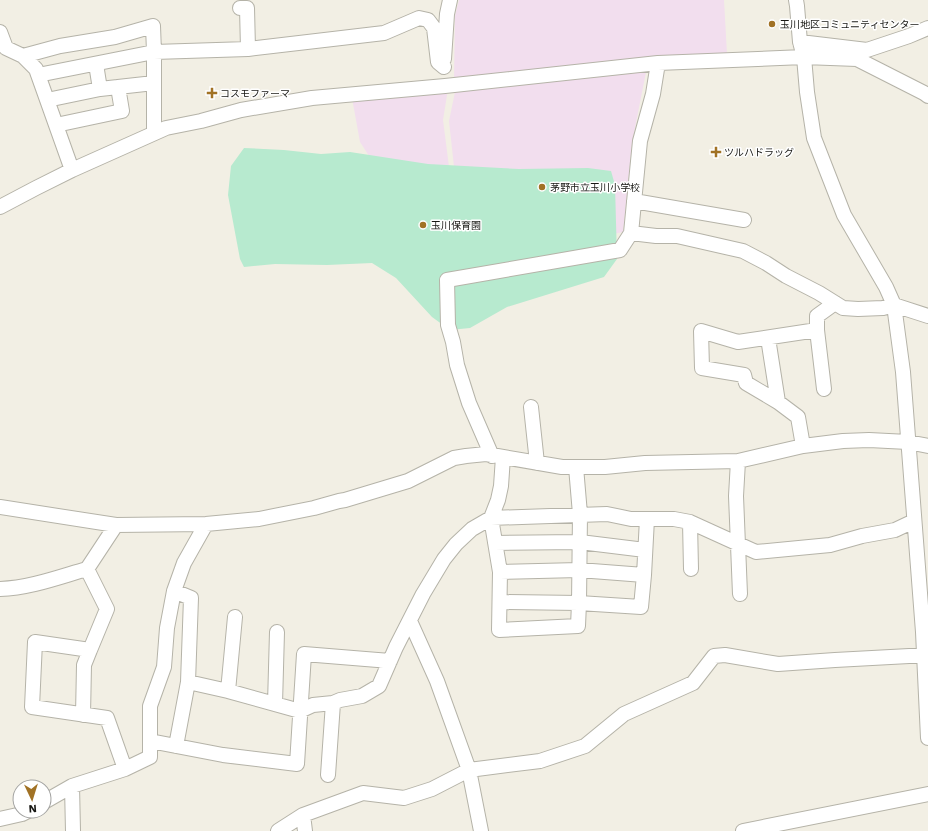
<svg xmlns="http://www.w3.org/2000/svg" width="928" height="831" viewBox="0 0 928 831" font-family="'Work Sans','Noto Sans JP',sans-serif">
<style>
.education{fill:#f2deee}
.green{fill:#b7eacf}
.lines{fill:none;stroke-linecap:round;stroke-linejoin:round}
.minor-casing{stroke:#b5b3a8;stroke-width:16}
.minor{stroke:#fff;stroke-width:14}
.poi-dot{fill:#a17225;stroke:#fff;stroke-width:1.5}
.labels{text-anchor:middle;stroke-width:3;stroke-linejoin:round;paint-order:stroke}
.poi-label{font-size:10px;fill:#181814;stroke:#fff;text-anchor:start}
</style>
<rect width="100%" height="100%" fill="#f2efe4"/>
<!-- education -->
<path class="education" d="M459,0h265l3,54 -273,26 1,-64z
M646,72l-14,71 -9,89 -146,31 -15,-23 -13,-119 6,-29z
M448,89l-5,31 19,148 -76,-86 -26,-40 -8,-44z"/>
<!-- green -->
<path class="green" d="M244,148l40,2 37,4 29,-2 78,12 91,5 69,-1 23,3 4,14 2,74 -13,18 -97,30 -37,21 -20,2 -18,-13 -36,-39 -24,-15 -45,2 -52,-1 -31,3 -4,-8 -12,-64 3,-29z"/>
<g class="lines">
<defs>
<path id="minor" d="M796,0l1,6 3,36 4,15 3,35 7,46 30,77 42,72 8,18 9,67 20,260 5,106
M240,8h7l1,41
M0,32l6,16 17,8 13,13 36,101
M800,42l67,8 42,-14 19,-8
M23,56l37,-10 55,-9 38,-11 1,26 94,-3 136,-16 35,-15 9,2 6,8 4,34 6,5
M444,59l3,-45 3,-14
M96,64l4,25
M38,75l116,-23v31
M47,100l53,-11 54,-6v50
M56,125l66,-14 -4,-24
M634,201l110,19
M0,207l36,-19 36,-18 94,-42 35,-7 40,-11 71,-12 133,-12 213,-23 146,-6 53,2 67,34 4,3
M631,233l25,3h21l66,15 23,12 20,13 33,17 24,15 15,1 25,-1 11,-3 34,11
M817,330v-14l18,-13
M768,338l10,64
M531,407l6,56
M803,446l-5,-29 -20,-15 -32,-19 -2,-8 -42,-7 -1,-37 37,11 79,-12 7,59
M492,456l-23,-53 -12,-38 -4,-23 -5,-17 -1,-45 173,-30 11,-17 9,-92 13,-47 5,-31
M738,461l-2,35 4,98
M0,507l116,18 90,-1 53,-5 55,-11 25,-7 6,-1 63,-19 46,-23 12,-2 20,-2 76,13h43l40,-4 93,-2 65,-15 40,-5 26,-1 39,2 20,4
M690,522l1,47
M495,543l85,-1 65,8
M87,569l20,40 -17,41 -55,-8 -3,65 75,11 18,51
M500,572l-9,-54 7,-18 3,-14 2,-29
M644,575l3,-56
M0,589c30,-1 59,-12 87,-20l29,-44
M174,591l17,7 -3,84
M500,602l79,1 62,4 3,-32 -65,-5 -79,2 -1,58 79,-4 1,-23 1,-89 -4,-47
M410,621l27,60 32,89 12,61
M228,691l7,-74
M275,704l2,-72
M83,715l1,-50 6,-15
M150,741l73,14 74,9 7,-110 86,7
M176,746l12,-64 40,9 72,20 13,-6 20,-2
M328,775l5,-72 7,-3 22,-4 17,-10 17,-39 27,-53 21,-35 12,-15 16,-15 19,-11 116,-4 24,5h43l16,3 66,30 74,-7 32,-9 33,-6 19,-9
M72,786l1,45
M44,802l28,-16 53,-17 25,-12v-51l14,-39 3,-39 7,-37 10,-28 22,-39
M0,819l22,-5 6,-3
M278,831l25,-16
M305,831l-2,-16 60,-22 41,5 28,-9 37,-19 71,-9 45,-15 39,-32 69,-31 21,-27 11,-1 53,9 57,-4 93,-5
M743,831l185,-37"/>
</defs>
<!-- minor casing -->
<use href="#minor" class="minor-casing"/>
<!-- minor -->
<use href="#minor" class="minor"/>
</g>
<!-- markers -->
<g class="poi-dot">
<circle cx="772" cy="24" r="4"/>
<path d="M210 87h4v4h4v4h-4v4h-4v-4h-4v-4h4z"/>
<path d="M714 146h4v4h4v4h-4v4h-4v-4h-4v-4h4z"/>
<circle cx="542" cy="187" r="4"/>
<circle cx="423" cy="225" r="4"/>
</g>
<g class="labels">
<!-- poi labels -->
<g class="poi-label">
<text x="780" y="28">玉川地区コミュニティセンター</text>
<text x="220" y="97">コスモファーマ</text>
<text x="724" y="156">ツルハドラッグ</text>
<text x="550" y="191">茅野市立玉川小学校</text>
<text x="431" y="229">玉川保育園</text>
</g>
</g>
<!-- north arrow -->
<g transform="translate(32 799) rotate(176)"><circle r="19" fill="#ffffff" stroke="#a3a3a1"/>
<path d="M0-3L7 15L0 10L-7 15Z" fill="#a17225"/>
<text y="-6" font-size="11" font-weight="bold" text-anchor="middle" fill="#181814">N</text>
</g>
</svg>
